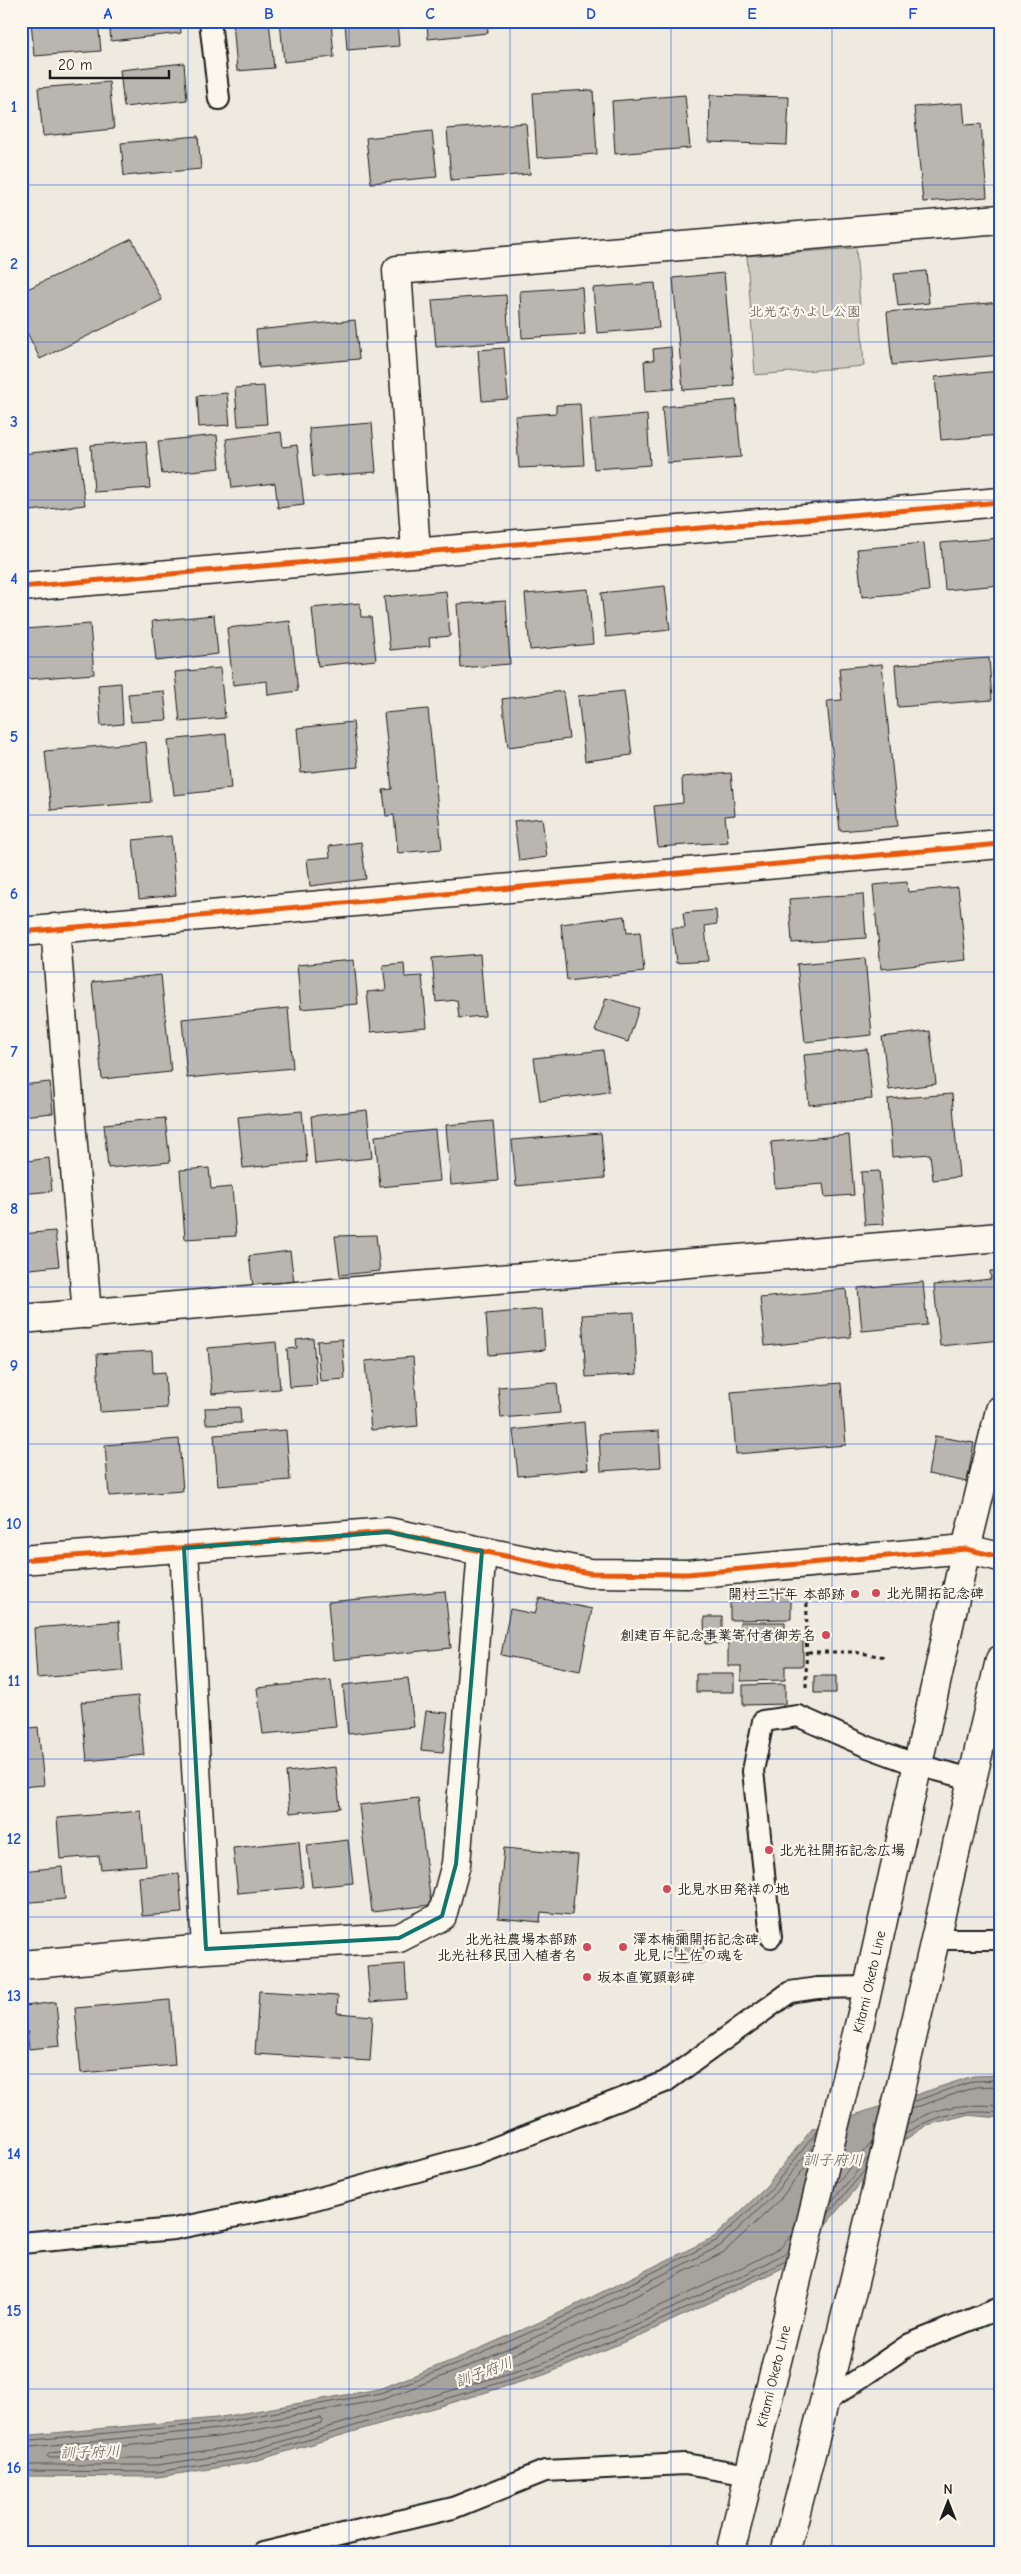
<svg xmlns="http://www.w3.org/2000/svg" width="1021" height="2574" viewBox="0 0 1021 2574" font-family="'Comic Neue','Klee One',sans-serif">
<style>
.green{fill:#ceccc2;stroke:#75746f}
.water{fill:#a6a39d;stroke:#6f6d69}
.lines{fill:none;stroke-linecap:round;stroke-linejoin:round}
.shore{stroke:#535250;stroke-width:1}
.building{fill:#b9b6af;stroke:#1c1c1c}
.lane-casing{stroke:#1c1c1c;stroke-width:24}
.street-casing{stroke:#1c1c1c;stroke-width:31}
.primary-casing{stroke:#1c1c1c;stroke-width:31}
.path{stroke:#1c1c1c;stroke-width:3;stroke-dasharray:4 4;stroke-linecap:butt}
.lane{stroke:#fbf7ec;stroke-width:20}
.street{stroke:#fbf7ec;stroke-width:28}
.primary{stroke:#fbf7ec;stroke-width:28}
.cycleway-casing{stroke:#fbf7ec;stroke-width:8}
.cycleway{stroke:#e8590c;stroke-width:5}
.marked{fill:none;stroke:#0f766e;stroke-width:4;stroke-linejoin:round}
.grid{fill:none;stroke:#1d4ed8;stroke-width:1;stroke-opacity:0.55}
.poi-dot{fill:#d1495b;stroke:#fbf7ec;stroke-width:2}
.labels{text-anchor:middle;stroke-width:4.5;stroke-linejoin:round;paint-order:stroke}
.park-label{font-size:14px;fill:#51514e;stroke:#fbf7ec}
.poi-label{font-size:14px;font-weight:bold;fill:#1c1c1c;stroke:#fbf7ec;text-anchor:start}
.street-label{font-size:14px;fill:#1c1c1c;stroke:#fbf7ec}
.water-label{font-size:15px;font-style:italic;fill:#5a5956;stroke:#fbf7ec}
.neatline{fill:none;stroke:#1d4ed8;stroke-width:2}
.grid-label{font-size:16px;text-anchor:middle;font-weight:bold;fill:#1d4ed8}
</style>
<rect width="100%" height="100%" fill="#eeeadf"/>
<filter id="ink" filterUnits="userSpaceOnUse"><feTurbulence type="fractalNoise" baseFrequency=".02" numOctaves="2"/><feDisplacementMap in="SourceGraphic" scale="10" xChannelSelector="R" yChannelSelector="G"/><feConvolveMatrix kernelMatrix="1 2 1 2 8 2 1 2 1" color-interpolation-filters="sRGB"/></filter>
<g filter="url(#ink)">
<!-- green -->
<path class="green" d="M856,248l8,118 -109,9 -8,-119z"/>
<!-- water -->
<path class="water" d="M1000,2075v43l-34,-3 -39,10 -39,26 -95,112 -145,69 -104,43 -296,88 -90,14 -137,-1v-40l195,-18 163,-29 79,-31 91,-40 165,-81 49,-47 49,-61 161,-53z"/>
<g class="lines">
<!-- shore -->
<path class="shore" d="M912,2102l62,-21 26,-1
M911,2109l64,-22 25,-1
M907,2125c30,-20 58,-21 93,-19
M905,2134c32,-21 57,-24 95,-21
M836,2184l37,-44
M832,2201l37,-44
M828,2214l37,-44
M792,2235l-12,13c-97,50 -197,95 -301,127l-3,-2 1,-3 80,-35 167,-83 53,-49 34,-43
M321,2418l2,2 -1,3 -78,22 -88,13h-106l-3,-2 3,-3 168,-16z
M21,2441l196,-18 163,-30 80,-30 91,-40 165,-82 51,-47 50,-62
M21,2448l197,-19 163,-29 81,-31 92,-40 166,-83 51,-48 44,-55
M21,2465h136l89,-13 294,-88 104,-43 96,-44 49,-26
M21,2471l136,1 90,-14 295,-88 104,-43 140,-66"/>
</g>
<!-- building -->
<path class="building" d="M31,21h67l3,30 -67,5z
M109,21h71l1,12 -70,8z
M233,21h36l5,47 -37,3z
M280,21h51l3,36 -50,5z
M345,21h52l2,25 -52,4z
M427,21h60l1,12 -60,6z
M184,63l3,37 -63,7 -4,-37z
M109,82l5,47 -71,7 -5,-48z
M593,90l4,64 -60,4 -4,-65z
M685,95l5,53 -75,6 -3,-53z
M710,95l79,2 -2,48 -78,-3z
M963,103l2,22 16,-1 6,73 -64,5 -9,-95z
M526,123l4,51 -79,6 -4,-51z
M432,131l5,46 -66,6 -5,-45z
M198,136l3,33 -77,7 -3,-33z
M132,239l30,61 -122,59 -19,-39v-28z
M926,271l3,32 -31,3 -4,-32z
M724,273l10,113 -51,4 -10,-112z
M655,283l4,45 -62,5 -4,-45z
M582,287l3,47 -63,4 -2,-47z
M506,295l3,47 -73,5 -4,-47z
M1000,302v53l-108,10 -5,-53z
M355,320l4,39 -100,9 -3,-38z
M671,347l3,42 -28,2 -2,-30 10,-1 -1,-11z
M504,348l4,51 -26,2 -4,-51z
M1000,371v64l-59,5 -6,-63z
M264,386l3,38 -29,2 -3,-38z
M227,393l3,32 -31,2 -2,-31z
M736,400l5,57 -74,6 -5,-56z
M580,404l4,61 -65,3 -4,-52 41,-3v-8z
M647,415l3,50 -56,4 -4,-49z
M372,423l4,49 -63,5 -4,-49z
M281,432l2,15 14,-2 7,60 -26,3 -3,-25 -43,5 -6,-49z
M217,435l3,33 -58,6 -4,-33z
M146,441l4,47 -56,4 -3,-47z
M78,448l7,57 -64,7v-58z
M1000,538v47l-55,5 -4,-47z
M924,543l5,48 -67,6 -5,-48z
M665,586l5,44 -64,7 -5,-44z
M588,589l5,55 -63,6 -5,-56z
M446,591l4,45 -21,2 1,8 -40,4 -6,-53z
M506,601l4,63 -49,4 -4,-64z
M360,603l1,14h10l5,43 -58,6 -6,-58z
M214,615l4,39 -62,7 -4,-40z
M290,621l8,70 -30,4 -1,-14 -34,4 -6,-57z
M90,624l4,50 -66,5 -3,-50z
M989,658l3,42 -94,7 -3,-42z
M882,664l16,162 -58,5 -13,-130 15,-1 -3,-32z
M220,668l5,50 -45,4 -5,-50z
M121,683l2,41 -22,2 -3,-41z
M164,691l3,29 -36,2 -3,-28z
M563,691l6,48 -61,8 -6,-48z
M624,691l8,64 -47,6 -7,-65z
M428,709l14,140 -44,4 -4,-38 -8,1 -3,-26 9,-1 -8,-76z
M353,722l5,45 -57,6 -4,-45z
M226,734l5,55 -57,6 -6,-55z
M146,742l5,60 -100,8 -6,-59z
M731,773l4,42 -10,1 3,26 -70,5 -4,-41 29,-3 -1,-26z
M542,818l5,39 -28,4 -5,-40z
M171,836l5,59 -37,4 -6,-59z
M361,842l5,37 -56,7 -3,-27 23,-2 -1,-11z
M907,882l1,10 50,-5 8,73 -85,9 -8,-84z
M863,894l3,44 -74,5 -3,-44z
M716,910l1,14 -12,2 3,35 -32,2 -4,-35h13l-2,-15z
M625,916l2,17 13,-1 4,40 -77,9 -6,-57z
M480,954l5,62 -26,2 -2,-18 -21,2 -4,-44z
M865,958l7,77 -67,7 -8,-78z
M354,960l4,44 -57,5 -4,-44z
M404,963l1,14 17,-1 5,51 -56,5 -4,-40 19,-2 -3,-25z
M161,975l10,97 -69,7 -10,-97z
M606,998l33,10 -11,34 -33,-11z
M288,1008l5,60 -106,10 -5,-59z
M930,1031l6,53 -47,6 -7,-53z
M867,1049l5,50 -63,6 -5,-50z
M603,1050l6,42 -69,9 -6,-43z
M50,1082l3,31 -32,3v-31z
M952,1094l7,83 -26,3 -3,-26 -38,3 -4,-58z
M367,1110l5,48 -57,6 -4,-48z
M302,1111l5,51 -64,6 -5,-51z
M165,1118l5,44 -62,6 -4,-44z
M493,1121l5,60 -47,4 -5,-60z
M435,1130l5,51 -60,6 -5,-51z
M601,1133l4,45 -89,8 -4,-46z
M849,1135l5,60 -29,2 -2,-13 -48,4 -4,-46z
M49,1158l3,33 -31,3v-32z
M209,1168l2,21 21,-2 4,49 -51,3 -5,-69z
M879,1171l5,53 -19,1 -4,-53z
M55,1231l4,35 -38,4v-36z
M376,1235l4,36 -40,4 -5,-39z
M290,1251l4,31 -41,5 -4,-31z
M990,1271h10v69l-60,6 -6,-61 57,-6z
M923,1282l4,43 -65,6 -4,-43z
M846,1289l5,48 -86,9 -5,-48z
M542,1309l3,41 -56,5 -3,-41z
M634,1312l3,62 -51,3 -4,-62z
M313,1338l4,47 -27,2 -3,-38 10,-1 -1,-8z
M342,1339l3,40 -25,2 -3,-40z
M276,1342l4,47 -68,5 -4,-46z
M152,1351l1,22 12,-1 2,36 -67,4 -3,-58z
M413,1357l5,69 -47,4 -6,-69z
M557,1383l3,30 -59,5 -3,-31z
M841,1383l5,62 -110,9 -5,-62z
M240,1407l1,16 -35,1 -1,-16z
M584,1422l4,47 -70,7 -5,-46z
M286,1430l4,50 -72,6 -4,-51z
M659,1431l2,36 -60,4 -2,-37z
M935,1436l39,7 -7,39 -39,-8z
M179,1439l4,52 -74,5 -4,-51z
M791,1589v30l-61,1v-30z
M445,1591l6,57 -118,12 -5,-58z
M539,1598l53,11 -12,62 -79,-16 9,-46 25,5z
M704,1617h18v26l-17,1z
M119,1621l4,50 -86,7 -3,-50z
M740,1622h45v17h18v27h-18v14l-44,1v-15h-13v-27h12z
M696,1674h38v18h-38z
M814,1676h22v17h-22z
M408,1678l6,49 -66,7 -5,-49z
M331,1680l5,47 -73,7 -6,-46z
M785,1684v20l-42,1v-20z
M138,1696l6,59 -57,6 -6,-59z
M426,1711l22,2 -5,39 -22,-2z
M38,1727l6,58 -23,2v-58z
M336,1767l4,41 -50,5 -4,-41z
M418,1798l13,107 -59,7 -13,-107z
M141,1811l5,54 -45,4 -2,-13 -39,3 -3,-41z
M348,1840l5,43 -41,4 -5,-42z
M299,1841l4,46 -65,6 -5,-45z
M504,1848l74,7 -6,60 -31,-3 -1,10 -42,-4z
M62,1867l3,32 -44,4v-32z
M179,1874l3,39 -40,3 -3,-39z
M674,1932h30l-1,31 -30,-1z
M405,1964l2,35 -37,3 -3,-35z
M259,1991l79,5 -1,17 36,3 -3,45 -115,-7z
M170,2000l5,65 -94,8 -6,-65z
M56,2002l4,44 -31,3 -4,-43z"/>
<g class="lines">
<defs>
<path id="lane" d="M210,21l9,78
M771,1937l-18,-166 10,-50 35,-5 70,31 49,18 55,14
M934,1939h66
M21,2243l153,-14 127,-26 175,-48 189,-73 125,-90 27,-4 50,-1
M825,2402l85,-58 90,-36
M263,2553l190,-45 92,-37 140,-7 64,11"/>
<path id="street" d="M416,552l-19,-282 603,-51
M21,587l979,-85
M55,928l32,386
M21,932l979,-88
M21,1319l979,-82
M184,1548l22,401
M21,1560l367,-28 201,41 98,1 279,-25 34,8
M21,1965l185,-16 193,-11 43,-22 14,-52 26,-313"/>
<g id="primary">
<path id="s1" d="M730,2553l134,-548 102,-456 34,-139"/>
<path d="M785,2553c79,-296 145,-595 215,-893"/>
</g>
</defs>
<!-- lane casing -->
<use href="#lane" class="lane-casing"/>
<!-- street casing -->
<use href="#street" class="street-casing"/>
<!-- primary casing -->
<use href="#primary" class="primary-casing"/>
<!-- path -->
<path class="path" d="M808,1652h46l32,5
M806,1687l1,-88"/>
<!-- lane -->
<use href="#lane" class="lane"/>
<!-- street -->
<use href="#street" class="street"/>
<!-- primary -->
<use href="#primary" class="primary"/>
<defs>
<path id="cycleway" d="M21,587l979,-85
M21,932l979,-88
M21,1560l367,-28 201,41 98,1 279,-25 34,8"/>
</defs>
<!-- cycleway casing -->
<use href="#cycleway" class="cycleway-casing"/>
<!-- cycleway -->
<use href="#cycleway" class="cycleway"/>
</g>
</g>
<!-- marked area -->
<path class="marked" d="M388,1532l94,19 -26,313 -14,52 -43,22 -193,11 -22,-401z"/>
<!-- grid -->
<path class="grid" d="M188,21v2532M349,21v2532M510,21v2532M671,21v2532M832,21v2532M21,185h979M21,342h979M21,500h979M21,657h979M21,815h979M21,972h979M21,1130h979M21,1287h979M21,1444h979M21,1602h979M21,1759h979M21,1917h979M21,2074h979M21,2232h979M21,2389h979"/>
<!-- markers -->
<g class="poi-dot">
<circle cx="876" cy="1593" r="5"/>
<circle cx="855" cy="1594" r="5"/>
<circle cx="826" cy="1635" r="5"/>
<circle cx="769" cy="1850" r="5"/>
<circle cx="667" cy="1889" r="5"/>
<circle cx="587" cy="1947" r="5"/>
<circle cx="623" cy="1947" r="5"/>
<circle cx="587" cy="1977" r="5"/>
</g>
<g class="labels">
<!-- park labels -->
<g class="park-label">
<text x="805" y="316">北光なかよし公園</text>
</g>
<!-- poi labels -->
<g class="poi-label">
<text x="886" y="1598">北光開拓記念碑</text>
<text x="845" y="1599" text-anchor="end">開村三十年 本部跡</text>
<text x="816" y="1640" text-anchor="end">創建百年記念事業寄付者御芳名</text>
<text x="779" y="1855">北光社開拓記念広場</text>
<text x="677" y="1894">北見水田発祥の地</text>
<text x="577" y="1944" text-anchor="end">北光社農場本部跡<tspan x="577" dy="16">北光社移民団入植者名</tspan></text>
<text x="633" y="1944">澤本楠彌開拓記念碑<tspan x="633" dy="16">北見に土佐の魂を</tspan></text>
<text x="597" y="1982">坂本直寛顕彰碑</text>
</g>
<!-- street labels -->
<g class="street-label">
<text dy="5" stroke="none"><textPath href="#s1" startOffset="588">Kitami Oketo Line</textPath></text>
<text dy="5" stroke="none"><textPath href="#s1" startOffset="182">Kitami Oketo Line</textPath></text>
</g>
<!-- water labels -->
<g class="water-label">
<text x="833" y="2165">訓子府川</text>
<text transform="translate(484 2372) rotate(-20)" y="5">訓子府川</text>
<text transform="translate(90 2452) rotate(-2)" y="5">訓子府川</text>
</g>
</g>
<!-- margin -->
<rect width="1021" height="2574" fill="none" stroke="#fbf7ec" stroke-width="55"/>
<!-- north arrow -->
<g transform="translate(948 2502)" stroke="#fbf7ec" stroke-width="4" paint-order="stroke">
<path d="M0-4L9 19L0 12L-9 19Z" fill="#1c1c1c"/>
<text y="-8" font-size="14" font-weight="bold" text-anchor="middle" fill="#1c1c1c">N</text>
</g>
<!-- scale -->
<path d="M50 70v8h119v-8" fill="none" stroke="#1c1c1c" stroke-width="2.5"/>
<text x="58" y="70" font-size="15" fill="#1c1c1c" stroke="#fbf7ec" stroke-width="4" paint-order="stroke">20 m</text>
<rect x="28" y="28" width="966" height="2518" class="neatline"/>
<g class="grid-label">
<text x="108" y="19">A</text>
<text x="269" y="19">B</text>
<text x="430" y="19">C</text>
<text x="591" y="19">D</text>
<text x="752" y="19">E</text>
<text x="913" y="19">F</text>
<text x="14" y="112">1</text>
<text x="14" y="269">2</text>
<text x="14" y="427">3</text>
<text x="14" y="584">4</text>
<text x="14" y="742">5</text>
<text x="14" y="899">6</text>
<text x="14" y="1057">7</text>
<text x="14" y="1214">8</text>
<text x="14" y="1371">9</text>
<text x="14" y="1529">10</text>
<text x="14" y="1686">11</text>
<text x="14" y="1844">12</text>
<text x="14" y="2001">13</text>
<text x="14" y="2159">14</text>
<text x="14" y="2316">15</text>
<text x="14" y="2473">16</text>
</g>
</svg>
